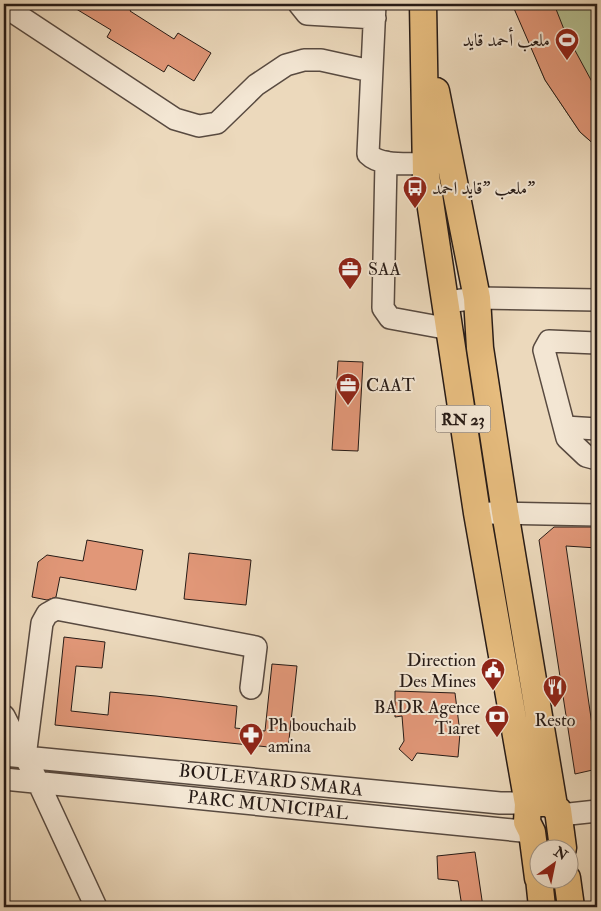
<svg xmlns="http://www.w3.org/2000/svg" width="601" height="911" viewBox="0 0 601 911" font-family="'IM FELL Double Pica',Amiri,serif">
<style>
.green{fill:#b5c092;stroke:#6e6e54}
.building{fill:#e19778;stroke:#271b16}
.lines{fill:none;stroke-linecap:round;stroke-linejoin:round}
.minor-casing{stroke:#584a40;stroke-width:24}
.major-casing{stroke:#271b16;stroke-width:29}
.minor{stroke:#f3e6d3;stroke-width:21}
.major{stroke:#e6bc7e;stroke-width:26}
.labels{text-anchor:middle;stroke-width:4;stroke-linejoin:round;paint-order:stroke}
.shield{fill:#f3e6d3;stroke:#64584f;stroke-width:1}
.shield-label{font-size:16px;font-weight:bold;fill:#271b16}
.poi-label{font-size:18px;fill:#271b16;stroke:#f3e6d3;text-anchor:start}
.street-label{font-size:18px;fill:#271b16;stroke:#f3e6d3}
</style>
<rect width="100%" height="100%" fill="#ecd9bc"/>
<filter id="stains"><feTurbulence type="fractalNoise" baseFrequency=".004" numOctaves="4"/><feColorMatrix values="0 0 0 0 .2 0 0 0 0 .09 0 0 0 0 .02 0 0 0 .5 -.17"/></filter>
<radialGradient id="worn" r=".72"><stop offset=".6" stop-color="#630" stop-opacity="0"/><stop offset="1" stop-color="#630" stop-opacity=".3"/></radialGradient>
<!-- green -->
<path class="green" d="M513,4h84v143l-17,-15 -35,-52z"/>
<!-- building -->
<path class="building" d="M68,4h66l-4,7 44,28 4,-6 33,20 -17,28 -26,-16 -4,7 -57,-35 4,-7z
M512,4h42l11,28 32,59v56l-17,-15 -35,-52z
M338,361l25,1 -5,89 -26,-1z
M554,527h43v21l-31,-2 31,213v10l-22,5 -36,-234z
M87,540l56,10 -7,40 -76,-13 -4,20 -9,3 -15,-3 6,-35 9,-7 36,6z
M189,553l62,7 -5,45 -62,-6z
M64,637l41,5 -3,26 -26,-2 -5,45 37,4 2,-23 46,4 81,10 -2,22 30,3 7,-67 25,2 -9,83 -233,-24z
M395,691l60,2 5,40 -2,24 -41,-4 -5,8 -13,-12 5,-8 -2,-25 -7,1z
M475,852l8,55h-21l-4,-26 -20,-2 -1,-23z"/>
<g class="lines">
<defs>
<path id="minor" d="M299,4l8,10 68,4
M375,4l-7,150c13,13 40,9 57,10
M4,6l171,113 24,7 18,-3 39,-38 30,-20 18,-5h17l50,11
M386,162l-3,146 7,10 60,11
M447,302l30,-4 120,2
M597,343l-48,-2 -5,9 23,88 19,18 11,3
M565,427l32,2
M490,513l107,2
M4,716l34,66 58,125
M4,755l496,48h38
M25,757l17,-134 5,-9 9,-5 200,38 -5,41
M4,779l528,53
M560,815l37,-4"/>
<path id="major" d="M423,4l3,171 51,338 51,291 -1,18 5,10 6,46
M436,91l41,207 3,50 25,164 49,294
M539,803h10l9,7 5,38
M539,878l3,29
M567,878l4,29"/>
</defs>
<!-- minor casing -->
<use href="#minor" class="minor-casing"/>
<!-- major casing -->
<use href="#major" class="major-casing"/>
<!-- minor -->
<use href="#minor" class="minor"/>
<!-- major -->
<use href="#major" class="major"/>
</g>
<!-- icons -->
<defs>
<symbol id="stadium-pin" viewBox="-11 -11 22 30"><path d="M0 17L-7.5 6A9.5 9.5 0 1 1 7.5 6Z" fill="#8f2418" stroke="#f3e6d3"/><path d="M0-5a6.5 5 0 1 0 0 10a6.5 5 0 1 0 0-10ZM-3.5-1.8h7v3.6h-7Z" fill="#fff"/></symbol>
<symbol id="bus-pin" viewBox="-11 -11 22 30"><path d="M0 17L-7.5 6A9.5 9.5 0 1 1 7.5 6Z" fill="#8f2418" stroke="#f3e6d3"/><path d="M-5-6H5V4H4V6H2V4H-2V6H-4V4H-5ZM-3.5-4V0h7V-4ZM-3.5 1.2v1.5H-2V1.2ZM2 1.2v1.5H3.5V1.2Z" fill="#fff"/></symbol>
<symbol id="office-pin" viewBox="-11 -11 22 30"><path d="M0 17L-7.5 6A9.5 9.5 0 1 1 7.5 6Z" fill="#8f2418" stroke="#f3e6d3"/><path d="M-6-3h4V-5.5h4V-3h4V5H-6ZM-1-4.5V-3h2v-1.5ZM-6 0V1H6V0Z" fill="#fff"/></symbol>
<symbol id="civic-pin" viewBox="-11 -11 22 30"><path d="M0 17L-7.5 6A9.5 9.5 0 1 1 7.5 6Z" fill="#8f2418" stroke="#f3e6d3"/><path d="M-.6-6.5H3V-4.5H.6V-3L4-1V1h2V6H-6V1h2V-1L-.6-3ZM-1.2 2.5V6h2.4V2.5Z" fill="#fff"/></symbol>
<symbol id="restaurant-pin" viewBox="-11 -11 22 30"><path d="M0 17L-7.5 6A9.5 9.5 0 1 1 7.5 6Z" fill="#8f2418" stroke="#f3e6d3"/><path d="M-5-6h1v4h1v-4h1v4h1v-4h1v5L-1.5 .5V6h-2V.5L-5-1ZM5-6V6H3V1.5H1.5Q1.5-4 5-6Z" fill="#fff"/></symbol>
<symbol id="bank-pin" viewBox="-11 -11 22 30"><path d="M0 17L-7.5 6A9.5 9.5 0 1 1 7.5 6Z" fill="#8f2418" stroke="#f3e6d3"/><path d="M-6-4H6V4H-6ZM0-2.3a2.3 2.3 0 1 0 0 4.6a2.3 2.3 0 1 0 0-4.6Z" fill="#fff"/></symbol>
<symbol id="pharmacy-pin" viewBox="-11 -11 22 30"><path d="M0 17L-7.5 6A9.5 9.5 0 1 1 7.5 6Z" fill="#8f2418" stroke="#f3e6d3"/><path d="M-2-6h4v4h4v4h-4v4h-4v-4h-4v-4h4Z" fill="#fff"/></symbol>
</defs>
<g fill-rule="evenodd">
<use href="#stadium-pin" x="553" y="26" width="28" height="38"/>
<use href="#bus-pin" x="401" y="174" width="28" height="38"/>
<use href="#office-pin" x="336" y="255" width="28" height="38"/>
<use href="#office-pin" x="334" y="371" width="28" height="38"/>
<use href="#civic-pin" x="479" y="656" width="28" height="38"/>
<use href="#restaurant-pin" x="541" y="673" width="28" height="38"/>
<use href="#bank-pin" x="483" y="703" width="28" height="38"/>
<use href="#pharmacy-pin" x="237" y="721" width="28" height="38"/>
</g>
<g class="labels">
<!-- shield labels -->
<rect class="shield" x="435.5" y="405.5" width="55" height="27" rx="4"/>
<g class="shield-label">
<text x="463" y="425">RN 23</text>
</g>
<!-- poi labels -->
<g class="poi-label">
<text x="550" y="46" text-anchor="end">ملعب أحمد قايد</text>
<text x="432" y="194">ملعب "قايد احمد"</text>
<text x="368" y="275">SAA</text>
<text x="366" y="391">CAAT</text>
<text x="476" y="666" text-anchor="end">Direction<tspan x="476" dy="21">Des Mines</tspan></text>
<text x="480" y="713" text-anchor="end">BADR Agence<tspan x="480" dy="21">Tiaret</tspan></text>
<text x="555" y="726" text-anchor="middle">Resto</text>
<text x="268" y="731">Ph bouchaib<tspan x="268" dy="21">amina</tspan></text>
</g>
<!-- street labels -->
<g class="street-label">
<text transform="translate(271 780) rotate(6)" y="6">BOULEVARD SMARA</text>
<text transform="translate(268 805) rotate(6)" y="6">PARC MUNICIPAL</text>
</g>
</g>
<!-- margin -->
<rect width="601" height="911" fill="none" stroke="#ecd9bc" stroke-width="20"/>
<rect x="5" y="5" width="591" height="901" fill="none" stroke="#271b16" stroke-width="2.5"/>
<rect x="10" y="10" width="581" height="891" fill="none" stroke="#271b16"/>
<!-- north arrow -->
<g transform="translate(554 864) rotate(33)"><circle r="24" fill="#f3e6d3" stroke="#a19587"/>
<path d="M0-4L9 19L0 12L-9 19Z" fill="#8f2418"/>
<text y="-8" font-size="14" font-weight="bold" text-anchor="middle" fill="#271b16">N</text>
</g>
<rect width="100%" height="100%" filter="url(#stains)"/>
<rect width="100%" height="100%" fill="url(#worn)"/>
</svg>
